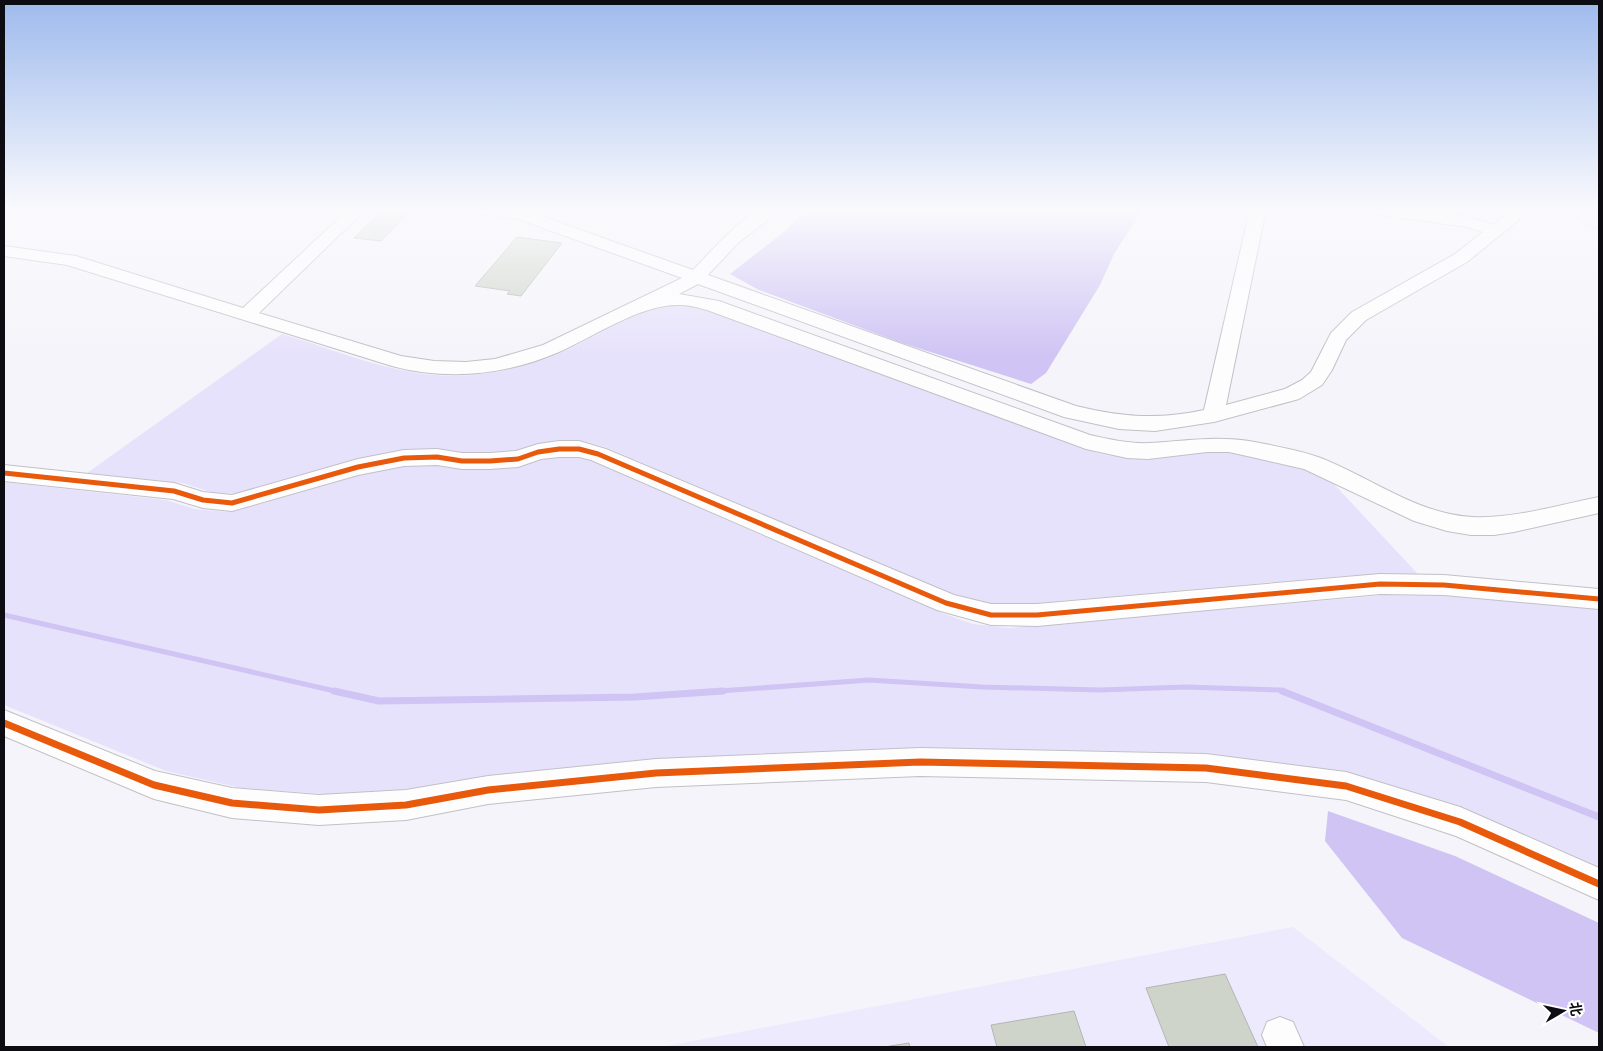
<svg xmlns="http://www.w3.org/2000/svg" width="1603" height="1051" viewBox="0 0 1603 1051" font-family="Commissioner,'Noto Sans SC',sans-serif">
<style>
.built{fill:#edeafd}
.green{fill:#e7e2fb}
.water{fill:#cfc4f4}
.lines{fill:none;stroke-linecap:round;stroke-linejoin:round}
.stream-far1{stroke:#cfc4f4;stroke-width:5}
.stream{stroke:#cfc4f4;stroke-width:7}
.building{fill:#cfd4ca;stroke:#b3b5b4}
.minor-casing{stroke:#c1c0c6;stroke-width:2}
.major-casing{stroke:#cfcfd3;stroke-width:2}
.minor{fill:#fefdfe;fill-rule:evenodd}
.major{fill:#f0edf7;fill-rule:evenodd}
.cycleway-far1-casing{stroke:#fff;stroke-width:8}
.cycleway-casing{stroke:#fff;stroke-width:10}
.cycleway-far1{stroke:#e8590c;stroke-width:5}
.cycleway{stroke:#e8590c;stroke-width:7}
</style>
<rect width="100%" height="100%" fill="#f5f4fa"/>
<!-- built -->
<path class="built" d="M1293,927l156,120h-787z"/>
<!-- green -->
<path class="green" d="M680,304l27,6 376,139 23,6 45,4 61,-7 19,1 76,17 25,12 86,92 -75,2 -338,30 -27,-3 -27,-9 -346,-147 -22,-6h-23l-24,3 -20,7 -24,2h-26l-25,-4 -35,1 -48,9 -122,35 -25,-2 -29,-9 -95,-10 195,-139c44,13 89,32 135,39 48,8 100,-2 145,-21 40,-17 74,-46 118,-48z
M558,456l17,1 16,4 351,152 31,11 35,4 378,-33 63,1 150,13v261l-140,-62 -115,-36 -141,-18 -285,-6 -262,11 -167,17 -81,14 -83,4 -84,-6 -75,-17 -162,-66v-223l162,18 29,9 33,3 36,-9 48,-16 47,-13 44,-8 29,-1 26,4h29l32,-3 21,-7z"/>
<!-- water -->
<path class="water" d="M816,209h327l-29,45 -14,31 -54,88 -15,11 -132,-42 -140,-52 -29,-16 54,-42 15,-15z
M1328,811l127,45 144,67v110l-197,-95 -77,-97z"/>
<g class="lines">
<!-- stream-far1 -->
<path class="stream-far1" d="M4,615l335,77
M706,692l163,-12 113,7 118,3 86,-3 94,3 5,2"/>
<!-- stream -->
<path class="stream" d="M334,691l45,10 256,-4 88,-6
M1282,691l317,126"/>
</g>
<!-- building -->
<path class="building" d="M384,209h28l-31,32 -27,-3z
M517,237l45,6 -41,53 -14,-2 3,-3 -35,-5z
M1225,974l33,73h-89l-23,-59z
M1074,1011l12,36h-89l-6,-22z
M909,1043l1,4h-26z"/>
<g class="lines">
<defs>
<path id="minor" d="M349,209h17l-107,104 142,43 33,5 32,1 29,-3 48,-14 139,-67 -164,-59 -36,-5 -6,-2 -2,-3 53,2 166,59c16,-16 48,-54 69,-61 6,-1 14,0 20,0l-44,34 -30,32 368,131c45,11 82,14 128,4l46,-201h16l-40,196 59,-16 17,-9 9,-8 20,-39 21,-21 103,-58 28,-22 -15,-5 -96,-13 -6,-2 -2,-3c43,0 88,0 129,16l21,-16h18l-65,53 -101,58 -20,20 -14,30 -10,15 -23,14 -85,23 -59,9 -36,-2 -55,-12 -366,-133 -19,10 40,7 371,134c19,4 39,9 60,8 37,-2 67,-8 105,-1 20,4 43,8 63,15 51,19 98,57 154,60 42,2 86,-12 127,-20v16l-85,19 -20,3h-23l-24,-4 -33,-10 -110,-52 -48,-11 -27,-6h-22l-59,7 -21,-1 -41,-9 -379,-139c-8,-2 -17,-5 -26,-5 -39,-2 -86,31 -122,47 -53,23 -111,29 -167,14l-325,-101 -63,-9v-10l72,10 167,52z
M559,441h20l27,8 348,146 37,9h46l343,-30 64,1 155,14v20l-155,-14 -64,-1 -343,32 -46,-1 -54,-15 -346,-150 -12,-3h-20l-18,2 -23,8 -28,2h-28l-25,-4 -33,1 -46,9 -126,36 -29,-3 -30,-9 -169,-18v-16l170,18 29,9 29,3 126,-36 46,-9 33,-1 25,4h28l26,-2 22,-7z
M4,710l151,61 77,17 87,7 87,-5 82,-14 168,-17 264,-11 286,6 140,18 114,35 139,61v32l-143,-64 -110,-36 -140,-18 -286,-6 -264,11 -168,17 -82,16 -87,5 -87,-7 -78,-19 -150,-63z
M1280,1017l13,5 11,25h-37l-5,-12 5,-13z"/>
<path id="major" d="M1567,209h22l10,6v14c-10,-3 -26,-11 -32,-20z"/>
</defs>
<!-- minor casing -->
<use href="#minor" class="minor-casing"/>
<!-- major casing -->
<use href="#major" class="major-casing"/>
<!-- minor -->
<use href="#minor" class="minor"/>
<!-- major -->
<use href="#major" class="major"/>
<defs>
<path id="cycleway-far1" d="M4,473l170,18 29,9 29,3 126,-36 46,-9 33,-1 25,4h28l28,-2 20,-7 21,-3h20l19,5 348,149 45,12h46l343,-31 64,1 155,14"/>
<path id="cycleway" d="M4,723l150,62 78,18 87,7 87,-5 82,-15 168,-17 264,-11 286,6 140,18 114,36 139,62"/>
</defs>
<!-- cycleway-far1 casing -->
<use href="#cycleway-far1" class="cycleway-far1-casing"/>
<!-- cycleway casing -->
<use href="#cycleway" class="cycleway-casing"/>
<!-- cycleway-far1 -->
<use href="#cycleway-far1" class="cycleway-far1"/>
<!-- cycleway -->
<use href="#cycleway" class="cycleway"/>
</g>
<!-- sky -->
<linearGradient id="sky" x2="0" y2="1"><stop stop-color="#9ebaed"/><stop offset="0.59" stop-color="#fafafd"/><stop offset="1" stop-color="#fafafd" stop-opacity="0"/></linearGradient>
<rect width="1603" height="356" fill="url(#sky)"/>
<!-- border -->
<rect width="1603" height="1051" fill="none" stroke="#0d0c13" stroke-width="10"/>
<!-- north arrow -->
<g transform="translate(1563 1011) rotate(81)" stroke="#ffffff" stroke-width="4" paint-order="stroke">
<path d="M0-4L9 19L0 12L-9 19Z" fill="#0d0c13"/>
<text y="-8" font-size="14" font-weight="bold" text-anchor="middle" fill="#0d0c13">北</text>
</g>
</svg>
